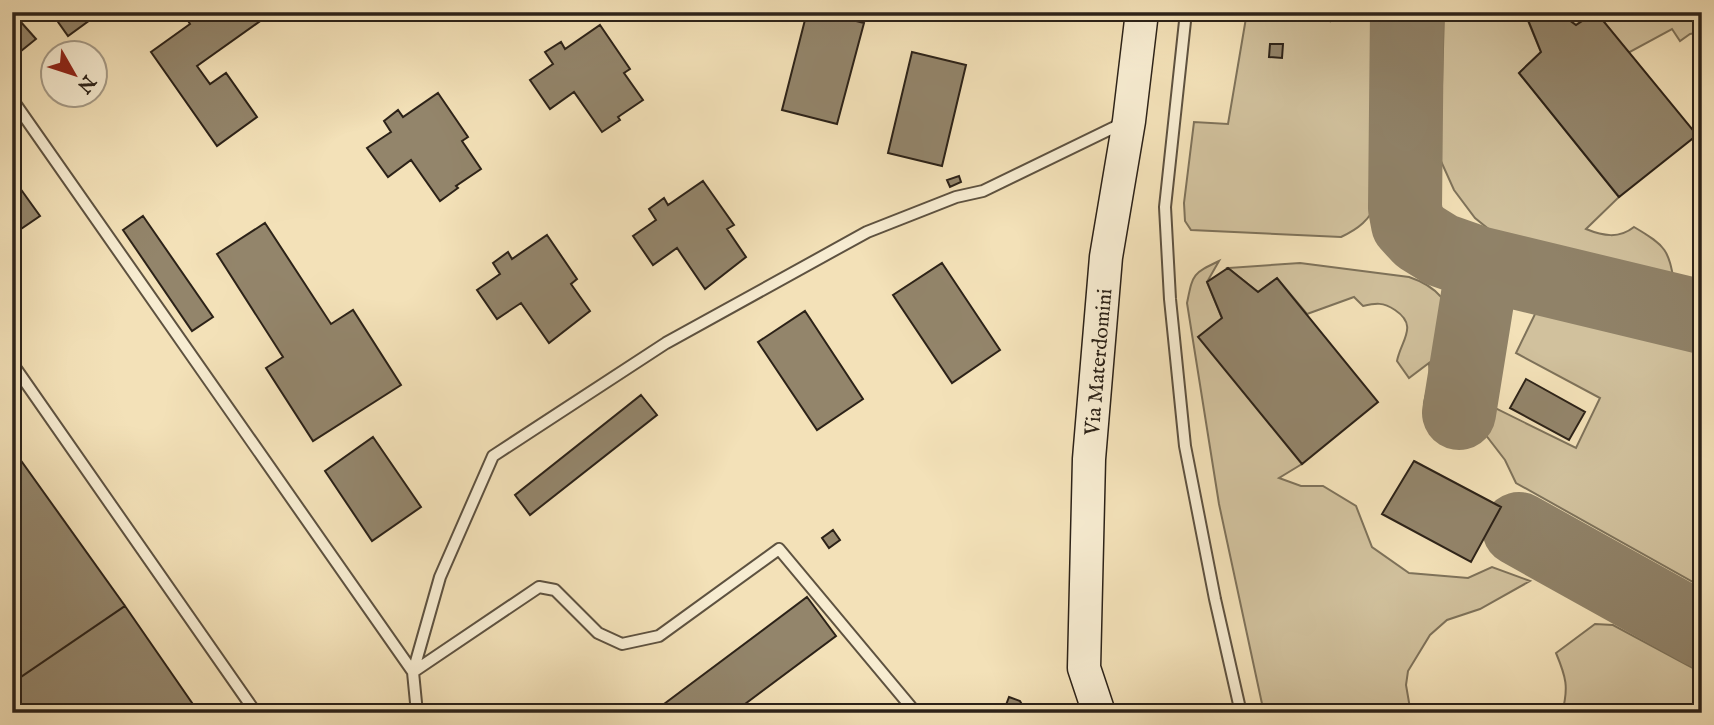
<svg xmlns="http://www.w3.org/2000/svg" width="1714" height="725" viewBox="0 0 1714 725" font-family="'IM FELL English',serif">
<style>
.green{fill:#d1c19d;stroke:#7e725a;stroke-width:2}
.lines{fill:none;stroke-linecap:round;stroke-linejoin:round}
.taxiway{stroke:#908268;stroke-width:74}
.building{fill:#93856b;stroke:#2c2218;stroke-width:2}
.lane-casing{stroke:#5e5240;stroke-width:14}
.secondary-casing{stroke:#2c2218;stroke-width:35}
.lane{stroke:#f7ecd1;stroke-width:10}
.secondary{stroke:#f7ecd1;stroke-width:32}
.labels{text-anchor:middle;stroke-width:5;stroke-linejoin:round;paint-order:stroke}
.street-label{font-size:21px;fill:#2c2218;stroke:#f7ecd1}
</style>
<rect width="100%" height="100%" fill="#f3e1b8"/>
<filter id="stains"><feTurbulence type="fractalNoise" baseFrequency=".00286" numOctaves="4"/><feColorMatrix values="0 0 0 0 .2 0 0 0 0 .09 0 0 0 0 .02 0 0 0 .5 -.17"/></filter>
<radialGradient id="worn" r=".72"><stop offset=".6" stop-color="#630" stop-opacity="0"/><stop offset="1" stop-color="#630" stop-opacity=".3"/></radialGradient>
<!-- green -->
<path class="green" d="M1247,12h134l-4,190c-7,18 -19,27 -36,35l-150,-7 -6,-9 -1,-18 10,-81 34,2z
M1444,12h86l-4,4 15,36 -22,21 100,124 -33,32c17,7 33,10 48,-2 36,21 34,24 42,64l-149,-42 -26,-10 -26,-21 -21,-28 -14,-31z
M1558,12h35l-17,13z
M1596,12h106v20l-12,2 -10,7 -8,-12 -44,24z
M1219,261l-12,21 15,36 80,146 -23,14 22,8h22l33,20 16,41 37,26 59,5 24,-11 38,14 -50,28 -33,11 -17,15 -22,36 -2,14 4,23 -3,5h-143l-45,-209 -32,-201c6,-29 5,-29 32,-42z
M1300,263l109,14c64,21 47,80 32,130l-17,-4 6,-26 -1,-14 -20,15 -12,-17c4,-21 22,-35 -2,-51 -12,-8 -19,-7 -32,-4l-9,-9 -47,17 -30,-36 -19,14 -30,-24z
M1547,309l139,27 16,6v245l-186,-104 -11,-23 -30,-39 2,-22 99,49 24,-50 -84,-45 20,-41z
M1595,624l18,1 80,43 9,9v36h-140c7,-26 4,-36 -6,-60z"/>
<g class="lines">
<!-- taxiway -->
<path class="taxiway" d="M1407,12l-2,196 3,16 12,13 21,13 37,13 224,54
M1459,413l24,-149
M1519,529l183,102"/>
</g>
<!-- building -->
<path class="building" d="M12,12l24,27 -20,16 -4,-5z
M51,12h50l-33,24z
M196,12h77l-76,54 13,18 16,-11 31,44 -40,29 -66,-94 39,-28 -3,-5z
M703,12h14l-9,7z
M807,12h14l43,11 -27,101 -55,-14z
M1309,12h22l-1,9 -21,-3z
M1530,12h28l18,13 20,-13 101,123 -78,62 -100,-124 22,-21 -15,-37z
M600,25l30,44 -6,4 19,27 -25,17 2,3 -18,12 -28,-40 -24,17 -20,-29 23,-16 -8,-12 16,-10 4,7z
M1270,44h13l-1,14 -13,-1z
M912,52l54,13 -24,101 -54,-13z
M438,93l30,44 -6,4 19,28 -25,17 2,2 -18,13 -29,-41 -23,17 -21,-29 24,-16 -7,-11 14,-11 5,7z
M959,176l2,6 -11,5 -3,-7z
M12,177l28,39 -28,19z
M703,181l31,44 -7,4 19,28 -41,32 -28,-41 -24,17 -20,-29 23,-16 -7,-11 15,-11 4,7z
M143,216l70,101 -21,14 -69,-101z
M265,223l66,101 22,-14 48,75 -88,56 -47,-73 17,-11 -66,-103z
M547,235l30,44 -6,5 19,27 -41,32 -28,-40 -24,16 -20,-29 23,-16 -7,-11 15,-11 4,7z
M942,263l58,87 -48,33 -59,-88z
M1228,268l30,24 19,-14 101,124 -76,62 -104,-127 24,-19 -15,-36z
M805,311l58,88 -46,31 -59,-88z
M1526,379l59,33 -16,28 -59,-32z
M641,395l16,20 -127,100 -15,-20z
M373,437l48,70 -49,34 -47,-70z
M12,448l113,158 -113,77z
M1414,461l87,46 -30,55 -89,-48z
M833,530l7,10 -11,8 -7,-10z
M807,597l29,39 -103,77h-81z
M125,606l74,107h-187v-30z
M1009,697l11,4 5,9 -1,3h-21z"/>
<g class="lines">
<defs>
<path id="lane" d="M1186,12l-21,195 5,92 15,147 30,153 26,114
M12,99l401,573 4,41
M12,363l244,350
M413,672l27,-95 53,-121 173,-113 201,-111 89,-35 27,-6 140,-68
M413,672l126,-85 16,3 43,43 24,11 37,-8 120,-87 137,164"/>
<path id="secondary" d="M1099,713l-15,-45 5,-209 17,-202 23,-136 13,-109"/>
</defs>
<!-- lane casing -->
<use href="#lane" class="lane-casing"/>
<!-- secondary casing -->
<use href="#secondary" class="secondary-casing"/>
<!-- lane -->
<use href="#lane" class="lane"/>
<!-- secondary -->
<use href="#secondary" class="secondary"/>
</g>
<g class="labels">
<!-- street labels -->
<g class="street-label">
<text transform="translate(1098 362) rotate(-85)" y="7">Via Materdomini</text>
</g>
</g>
<!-- margin -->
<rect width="1714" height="725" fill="none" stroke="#f3e1b8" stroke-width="42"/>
<rect x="14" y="14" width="1686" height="697" fill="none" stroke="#2c2218" stroke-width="3.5"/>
<rect x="21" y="21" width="1672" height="683" fill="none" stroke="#2c2218" stroke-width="2"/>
<!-- north arrow -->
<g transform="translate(74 74) rotate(129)"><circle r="33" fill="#f7ecd1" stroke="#a69b87" stroke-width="2"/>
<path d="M0-5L12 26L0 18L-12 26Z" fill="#8f2418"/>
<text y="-10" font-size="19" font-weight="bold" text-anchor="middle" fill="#2c2218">N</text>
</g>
<rect width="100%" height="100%" filter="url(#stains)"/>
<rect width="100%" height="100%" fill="url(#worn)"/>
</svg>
